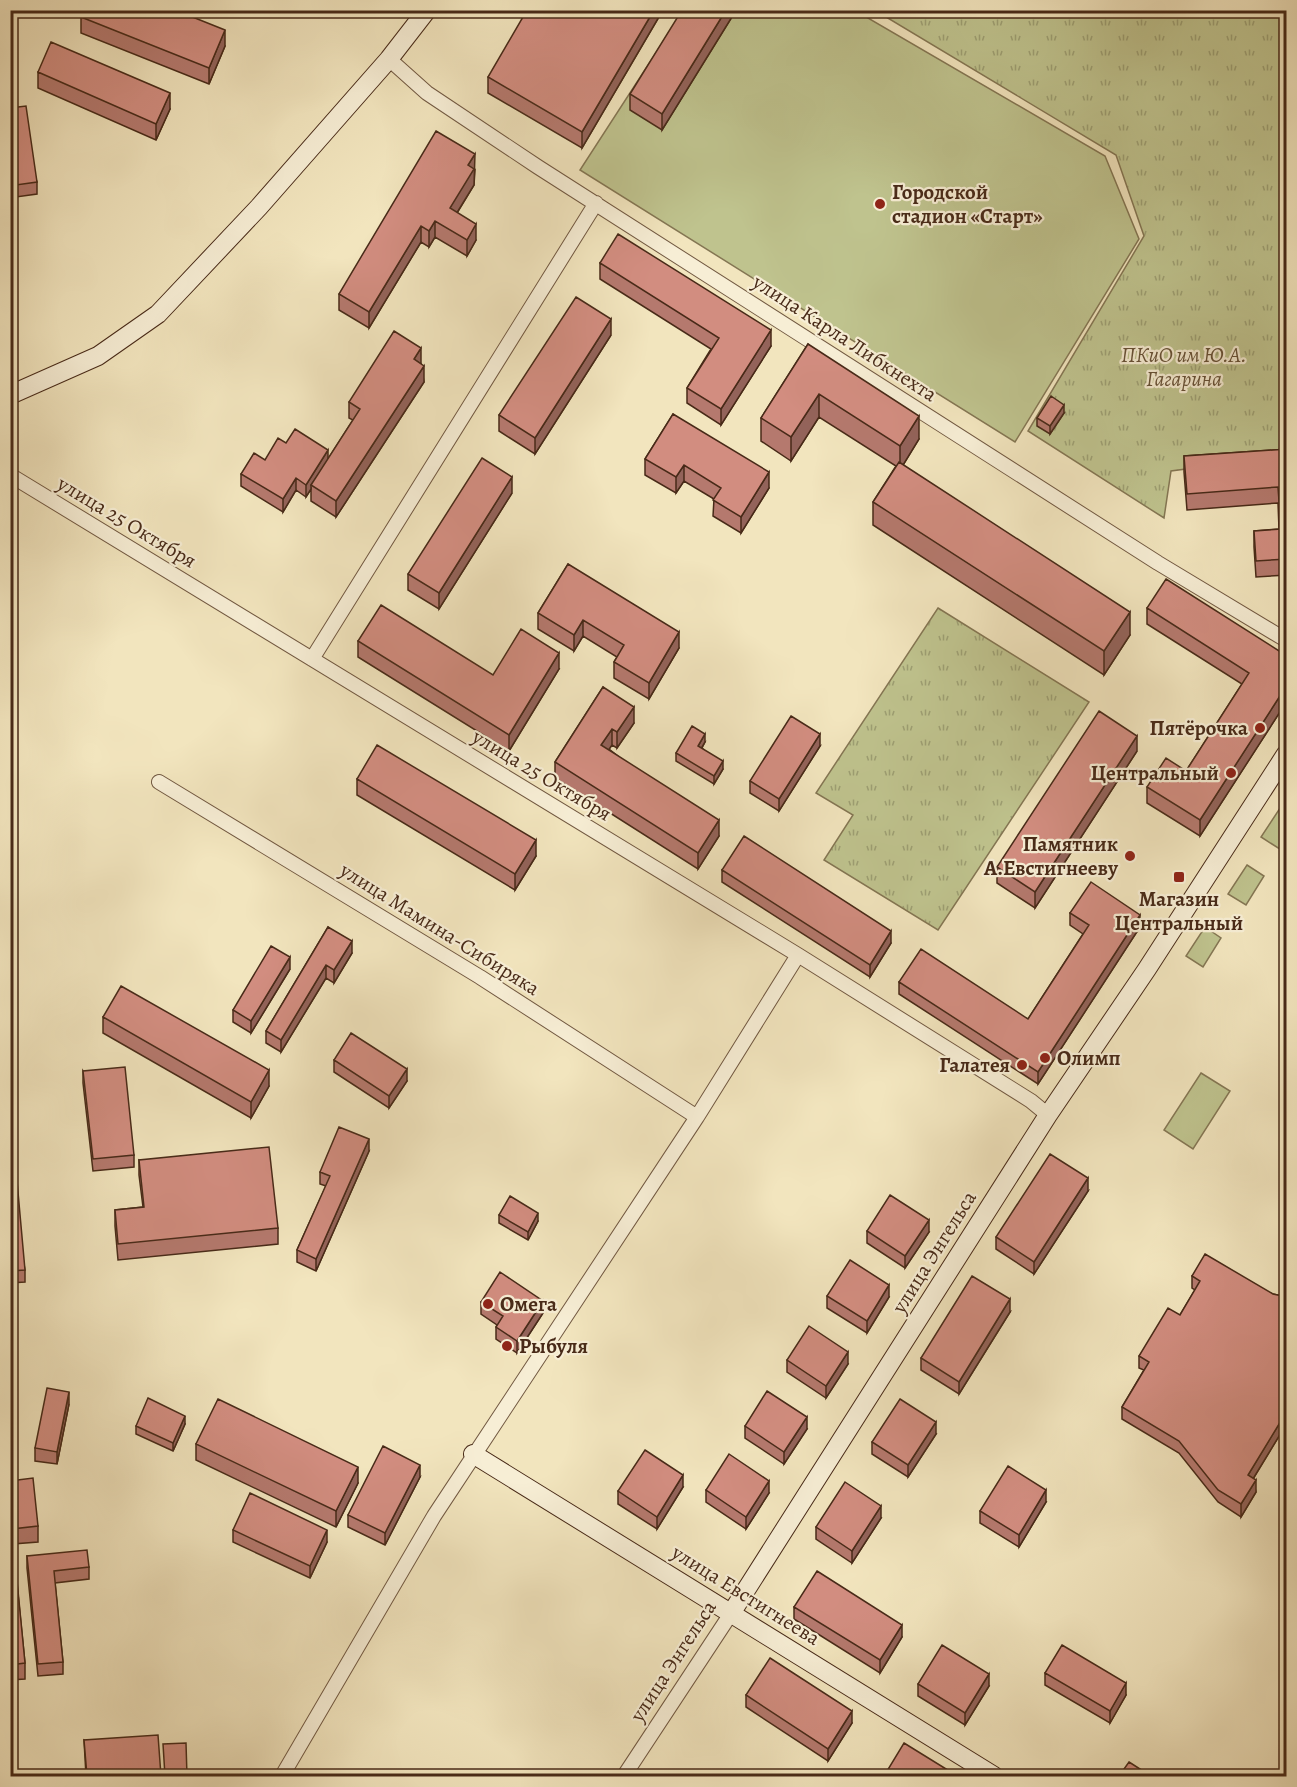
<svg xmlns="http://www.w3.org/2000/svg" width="1297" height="1787" viewBox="0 0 1297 1787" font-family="Alegreya,serif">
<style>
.grass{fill:#bfc38e;stroke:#847653;stroke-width:1.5}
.park{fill:url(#park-tufts);stroke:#847653;stroke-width:1.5}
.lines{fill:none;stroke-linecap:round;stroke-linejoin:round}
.street-casing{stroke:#725942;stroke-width:16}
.secondary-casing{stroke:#482a18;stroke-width:20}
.street{stroke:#f7eed5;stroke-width:14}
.secondary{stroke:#f7eed5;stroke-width:18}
.wall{fill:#b5796e;stroke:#482a18;stroke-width:1.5}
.shaded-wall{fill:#93635a;stroke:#482a18;stroke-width:1.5}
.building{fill:#d28d80;stroke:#482a18;stroke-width:1.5}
.poi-dot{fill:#8f2418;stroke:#f7eed5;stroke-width:2}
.labels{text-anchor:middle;stroke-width:4.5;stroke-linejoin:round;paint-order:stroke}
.poi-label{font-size:21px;font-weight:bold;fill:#482a18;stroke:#f7eed5;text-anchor:start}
.street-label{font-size:21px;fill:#482a18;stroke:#f7eed5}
.park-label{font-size:21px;font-style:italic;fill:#665036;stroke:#f7eed5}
</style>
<defs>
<pattern id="park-tufts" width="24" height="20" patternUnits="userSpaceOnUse" patternTransform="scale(1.5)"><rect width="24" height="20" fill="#bfc38e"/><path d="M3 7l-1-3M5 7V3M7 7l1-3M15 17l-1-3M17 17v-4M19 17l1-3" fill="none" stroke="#9d9f73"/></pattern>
</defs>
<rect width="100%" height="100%" fill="#f2e5be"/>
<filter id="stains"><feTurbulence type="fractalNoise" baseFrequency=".00333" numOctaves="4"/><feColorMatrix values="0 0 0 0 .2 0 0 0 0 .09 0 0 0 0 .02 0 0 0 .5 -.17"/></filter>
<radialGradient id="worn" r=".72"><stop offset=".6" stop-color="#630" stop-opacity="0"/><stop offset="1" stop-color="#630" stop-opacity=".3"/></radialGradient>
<!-- grass -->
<path class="grass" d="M683,11h173l249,145 34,83 -124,203 -435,-272z
M1247,865l17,11 -18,29 -18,-11z
M1205,927l16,11 -18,29 -17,-11z
M1201,1073l29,18 -37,58 -29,-19z"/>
<!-- park -->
<path class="park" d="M876,11h405l5,52v393l-115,15 -7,47 -136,-87 116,-195 -28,-81z
M938,608l151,94 -151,228 -114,-70 29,-45 -37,-22z
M1286,799v54l-25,-16z"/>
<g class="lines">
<defs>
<path id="street" d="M389,59l38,34 111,74 620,396 128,77
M10,475l788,480 233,146 17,14
M312,659l284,-456
M159,782l321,195 217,140
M282,1776l152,-260 263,-399 101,-162
M624,1776l108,-164"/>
<path id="secondary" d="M10,395l88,-39 60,-42 101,-107 130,-148 38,-49
M473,1454l521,322
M732,1612l316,-497 99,-146 139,-215"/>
</defs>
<!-- street casing -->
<use href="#street" class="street-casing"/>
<!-- secondary casing -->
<use href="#secondary" class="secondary-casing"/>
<!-- street -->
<use href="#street" class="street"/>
<!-- secondary -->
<use href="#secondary" class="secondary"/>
</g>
<!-- wall -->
<path class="wall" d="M663,10l-81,138 -94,-55v-16z
M735,10v2l-73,118 -32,-20v-16z
M81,17l144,29 -16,38 -128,-51z
M38,72l132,37 -14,31 -118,-52z
M10,108l27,74v12l-21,3 -6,-37z
M475,170l-1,15 -17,28 19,27 -9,16 -32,-19 -6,10 -8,-5 -52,86 -30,-18v-16z
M600,263l171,83 -50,79 -34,-22v-15l24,-39 -111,-70z
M611,335l-76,119 -36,-23v-16z
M808,344l111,95 -16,26 227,170 -26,40 -231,-150v-23l23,-36 -77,-49 -28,44 -30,-20v-23z
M421,364l3,18 -88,135 -25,-16v-12l-5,8 -10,-7 -13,22 -42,-26v-12l24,-14 21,-17 42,16 25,-39 -4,-2v-16z
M1064,413l-14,21 -13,-8v-8z
M673,414l96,74 -28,45 -28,-17 1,-17 -30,-18 -8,12 -31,-18v-16z
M1287,449v126l-31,2 -2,-30v-16l25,-2 -1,-26 -91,7 -3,-38v-16z
M512,493l-73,116 -31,-19v-16z
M568,564l111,84 -30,51 -35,-21v-16l3,-5 -34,-21 -9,15 -36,-22v-16z
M1147,608l140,48v45l-87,135 -53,-33v-16l39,-16 56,-87 -95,-60z
M358,641l135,34 66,-6 -50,82 -151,-94z
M603,687l31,36 -17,25 -5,-3 -3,4 110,87 -21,33 -143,-91v-16z
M705,742l-3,6 21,21 -9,15 -38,-23v-8z
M820,746l-41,65 -29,-18v-12z
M1137,751l-102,157 -38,-25v-16z
M357,779l179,77 -21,34 -158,-95z
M722,870l169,73 -21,34 -148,-95z
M1070,913l70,14 -102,157 -139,-90v-12l129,37 55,-85 -13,-9z
M328,927l24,26 -18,30 -8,-5 -45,74 -15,-9v-12z
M290,969l-39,64 -18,-11v-12z
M103,1017l166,69 -18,32 -148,-85z
M334,1060l73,21 -18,27 -55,-36z
M83,1071l51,84v12l-41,4 -10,-88z
M369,1151l-53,120 -19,-9v-12l29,-64 -6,-2v-12z
M139,1160l139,68v16l-160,16 -3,-34v-16l28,-3 -4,-32z
M10,1181l15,89v12l-15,1z
M1088,1191l-54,83 -38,-25v-12z
M499,1215l39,6 -10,19 -29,-17z
M867,1231l62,1 -24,36 -38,-25z
M1192,1276l95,21v126l-34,56 3,13 -15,25 -23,-15 -39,-49 -57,-34v-12l22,-37 -5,-2v-12l41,-41 15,-25 -3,-2z
M827,1296l62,1 -22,36 -40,-25z
M481,1302l62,11 -26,40 -21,-14v-12l1,-2 -16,-11z
M1010,1312l-51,82 -38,-24v-12z
M787,1360l61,4 -22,34 -39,-26z
M69,1404l-12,60 -22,-3v-13z
M185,1424l-12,27 -37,-17v-8z
M745,1426l62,3 -23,35 -39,-26z
M936,1434l-28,43 -36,-23v-12z
M196,1444l162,39 -22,44 -140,-67z
M420,1477l-35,68 -37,-18v-12z
M10,1481l28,45v16l-25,2 12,119v16l-15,1z
M683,1487l-26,42 -39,-25v-13z
M706,1490l63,3 -23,36 -40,-27z
M1046,1502l-27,45 -39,-24v-12z
M881,1518l-29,45 -36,-24v-12z
M233,1530l94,12 -17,36 -77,-36z
M27,1556l62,11v12l-34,4 8,79v12l-25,2 -11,-108z
M794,1607l108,30 -22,36 -86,-54z
M1045,1673l81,22 -16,28 -65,-38z
M918,1684l71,2 -24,39 -47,-29z
M746,1695l106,28 -24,38 -82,-54z
M84,1740l77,36h-75z"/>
<!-- shaded-wall -->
<path class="shaded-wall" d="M654,10h9l-81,138v-16z
M726,10h9v2l-73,118v-16z
M225,30v16l-16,38v-16z
M170,93v16l-14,31v-16z
M475,154l-1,31 -24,39v-16l18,-43z
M435,221v16l-6,10v-16z
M476,224v16l-9,16v-16z
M421,226v16l-52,86v-16z
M611,319v16l-76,119v-16z
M771,330v16l-50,79v-16z
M421,348v16l-7,-5z
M424,366v16l-88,135v-16z
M819,394v23l-28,44v-24z
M1064,405v8l-14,21v-8z
M919,416v23l-19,31v-24z
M328,450v12l-17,23v4l-5,8v-12z
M684,465v16l-8,12v-16z
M769,472v16l-28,45v-16z
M512,477v16l-73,116v-16z
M296,478v12l-13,22v-13z
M1130,612v23l-26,40v-24z
M583,620v16l-9,15v-16z
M679,632v16l-30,51v-16z
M559,653v16l-50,82v-16z
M1287,685v16l-87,135v-16z
M634,707v16l-17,25v-16z
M612,729v16l-11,16v-16z
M705,734v8l-7,12v-8z
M820,734v12l-41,65v-12z
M1137,736v15l-102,157v-16z
M723,761v8l-9,15v-8z
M719,820v16l-21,33v-16z
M536,840v16l-21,34v-16z
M1140,915v12l-102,157v-12z
M891,931v12l-21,34v-12z
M352,941v12l-18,30v-13z
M290,957v12l-39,64v-12z
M326,965v13l-45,74v-12z
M407,1069v12l-18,27v-12z
M269,1070v16l-18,32v-16z
M369,1139v12l-53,120v-12z
M1088,1178v13l-54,83v-12z
M538,1213v8l-10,19v-8z
M929,1220v12l-24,36v-12z
M889,1285v12l-22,36v-12z
M1010,1299v13l-51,82v-12z
M543,1301v12l-26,40v-12z
M848,1352v12l-22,34v-12z
M69,1392v12l-12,60v-12z
M1287,1411v12l-39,64v-12z
M185,1416v8l-12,27v-8z
M807,1417v12l-23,35v-12z
M936,1422v12l-28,43v-12z
M420,1465v12l-35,68v-12z
M358,1467v16l-22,44v-16z
M683,1475v12l-26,42v-12z
M1256,1480v12l-15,25v-13z
M769,1481v12l-23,36v-12z
M1046,1490v12l-27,45v-12z
M881,1506v12l-29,45v-12z
M327,1530v12l-17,36v-12z
M902,1625v12l-22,36v-13z
M989,1674v12l-24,39v-12z
M1126,1683v12l-16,28v-12z
M852,1711v12l-24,38v-12z"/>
<!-- building -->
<path class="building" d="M84,10h91l50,20 -16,38 -128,-51z
M527,10h127l-72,122 -94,-55z
M682,10h44l-64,104 -32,-20z
M51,42l119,51 -14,31 -118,-52z
M26,106l11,76 -21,3 -6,-37v-40z
M436,131l39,23 -7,11 6,4 -24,39 26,16 -9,16 -32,-19 -6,10 -8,-5 -52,86 -30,-18z
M618,234l153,96 -50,79 -34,-21 32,-50 -119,-75z
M576,297l35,22 -76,119 -36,-23z
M394,331l27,17 -7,11 10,7 -88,135 -25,-16 49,-76 -11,-7z
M808,344l111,72 -19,30 -81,-52 -28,43 -30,-19z
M1051,396l13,9 -14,21 -13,-8z
M673,414l96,58 -28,45 -28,-17 8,-12 -37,-23 -8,12 -31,-18z
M295,429l33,21 -22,35 -10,-7 -13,21 -42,-25 13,-21 11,7 13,-22 8,5z
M1287,449v110l-31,2 -2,-30 27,-2 -3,-42 -91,7 -3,-38z
M482,458l30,19 -73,116 -31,-19z
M899,462l231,150 -26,39 -231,-149z
M568,564l111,68 -30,51 -35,-21 10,-17 -41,-25 -9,15 -36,-22z
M1166,579l121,77v29l-87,135 -53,-33 19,-29 20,13 63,-98 -102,-65z
M381,605l112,70 28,-46 38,24 -50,82 -151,-94z
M603,687l31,20 -17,25 -5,-3 -11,16 118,75 -21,33 -143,-91z
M1099,711l38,25 -102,156 -38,-25z
M791,716l29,18 -41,65 -29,-18z
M692,726l13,8 -7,12 25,15 -9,15 -38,-23z
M377,745l159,95 -21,34 -158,-95z
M744,836l147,95 -21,34 -148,-95z
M1091,882l49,33 -102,157 -139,-90 22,-33 107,70 61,-94 -19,-12z
M328,927l24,14 -18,29 -8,-5 -45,75 -15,-9z
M271,946l19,11 -39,64 -18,-11z
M121,986l148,84 -18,32 -148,-85z
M351,1033l56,36 -18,27 -55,-36z
M125,1067l9,88 -41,4 -10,-88z
M339,1127l30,12 -53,120 -19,-9 33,-74 -10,-4z
M269,1147l9,81 -160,16 -3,-34 29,-3 -5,-47z
M1050,1154l38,24 -54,84 -38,-25z
M10,1181h7l8,89 -15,1z
M890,1195l39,25 -24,36 -38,-25z
M510,1196l28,17 -10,19 -29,-17z
M1205,1254l68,40 14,3v114l-39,64 8,5 -15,24 -23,-14 -39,-49 -57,-34 27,-45 -10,-6 29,-48 12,7 20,-34 -8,-5z
M850,1260l39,25 -22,36 -40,-25z
M500,1272l43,29 -26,40 -21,-14 7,-11 -22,-14z
M972,1276l38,23 -51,83 -38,-24z
M809,1326l39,26 -22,34 -39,-26z
M47,1388l22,4 -12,60 -22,-4z
M767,1391l40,26 -23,35 -39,-26z
M148,1398l37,18 -12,27 -37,-17z
M218,1399l140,68 -22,44 -140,-67z
M900,1399l36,23 -28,43 -36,-23z
M383,1446l37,19 -35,68 -37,-18z
M645,1450l38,25 -26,42 -39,-26z
M729,1454l40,27 -23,36 -40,-27z
M1008,1466l38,24 -27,45 -39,-24z
M33,1478l5,48 -26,3 13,134 -15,2v-184z
M845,1482l36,24 -29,45 -36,-24z
M250,1493l77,37 -17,36 -77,-36z
M87,1550l2,17 -35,4 9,91 -25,2 -11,-108z
M817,1571l85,54 -22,35 -86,-53z
M942,1645l47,29 -24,39 -47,-29z
M1062,1645l64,38 -16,28 -65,-38z
M770,1658l82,53 -24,38 -82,-54z
M158,1735l3,41h-74l-3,-36z
M186,1743l1,33h-22l-2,-32z
M904,1743l47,29 -3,4h-64z
M1129,1762l22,14h-32z"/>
<!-- markers -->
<g class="poi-dot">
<circle cx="880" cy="204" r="6"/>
<circle cx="1260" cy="728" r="6"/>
<circle cx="1231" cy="773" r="6"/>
<circle cx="1130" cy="856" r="6"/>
<rect x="1173" y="871" width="12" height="12" rx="3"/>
<circle cx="1045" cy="1058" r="6"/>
<circle cx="1022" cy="1065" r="6"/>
<circle cx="488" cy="1304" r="6"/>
<circle cx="507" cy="1346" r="6"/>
</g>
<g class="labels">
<!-- poi labels -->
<g class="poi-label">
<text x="892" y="199">Городской<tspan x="892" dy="24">стадион «Старт»</tspan></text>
<text x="1248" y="735" text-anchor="end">Пятёрочка</text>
<text x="1219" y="780" text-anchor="end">Центральный</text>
<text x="1118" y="851" text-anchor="end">Памятник<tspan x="1118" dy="24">А.Евстигнееву</tspan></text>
<text x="1179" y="906" text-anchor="middle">Магазин<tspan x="1179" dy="24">Центральный</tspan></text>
<text x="1057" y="1065">Олимп</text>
<text x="1010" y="1072" text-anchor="end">Галатея</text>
<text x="500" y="1311">Омега</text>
<text x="519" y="1353">Рыбуля</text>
</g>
<!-- street labels -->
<g class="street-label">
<text transform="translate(845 338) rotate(33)" y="7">улица Карла Либкнехта</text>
<text transform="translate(127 522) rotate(31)" y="7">улица 25 Октября</text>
<text transform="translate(542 775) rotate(31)" y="7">улица 25 Октября</text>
<text transform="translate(440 929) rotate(32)" y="7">улица Мамина-Сибиряка</text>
<text transform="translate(934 1252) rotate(-58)" y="7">улица Энгельса</text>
<text transform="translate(746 1595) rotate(32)" y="7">улица Евстигнеева</text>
<text transform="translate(673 1661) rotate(-57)" y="7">улица Энгельса</text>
</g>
<!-- park labels -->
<g class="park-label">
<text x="1184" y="362">ПКиО им Ю.А.<tspan x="1184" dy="24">Гагарина</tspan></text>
</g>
</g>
<!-- margin -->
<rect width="1297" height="1787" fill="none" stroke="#f2e5be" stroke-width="36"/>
<rect x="12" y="12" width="1273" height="1763" fill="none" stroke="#482a18" stroke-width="3"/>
<rect x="18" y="18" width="1261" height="1751" fill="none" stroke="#482a18" stroke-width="1.5"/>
<rect width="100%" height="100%" filter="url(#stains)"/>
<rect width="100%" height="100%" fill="url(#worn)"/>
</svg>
